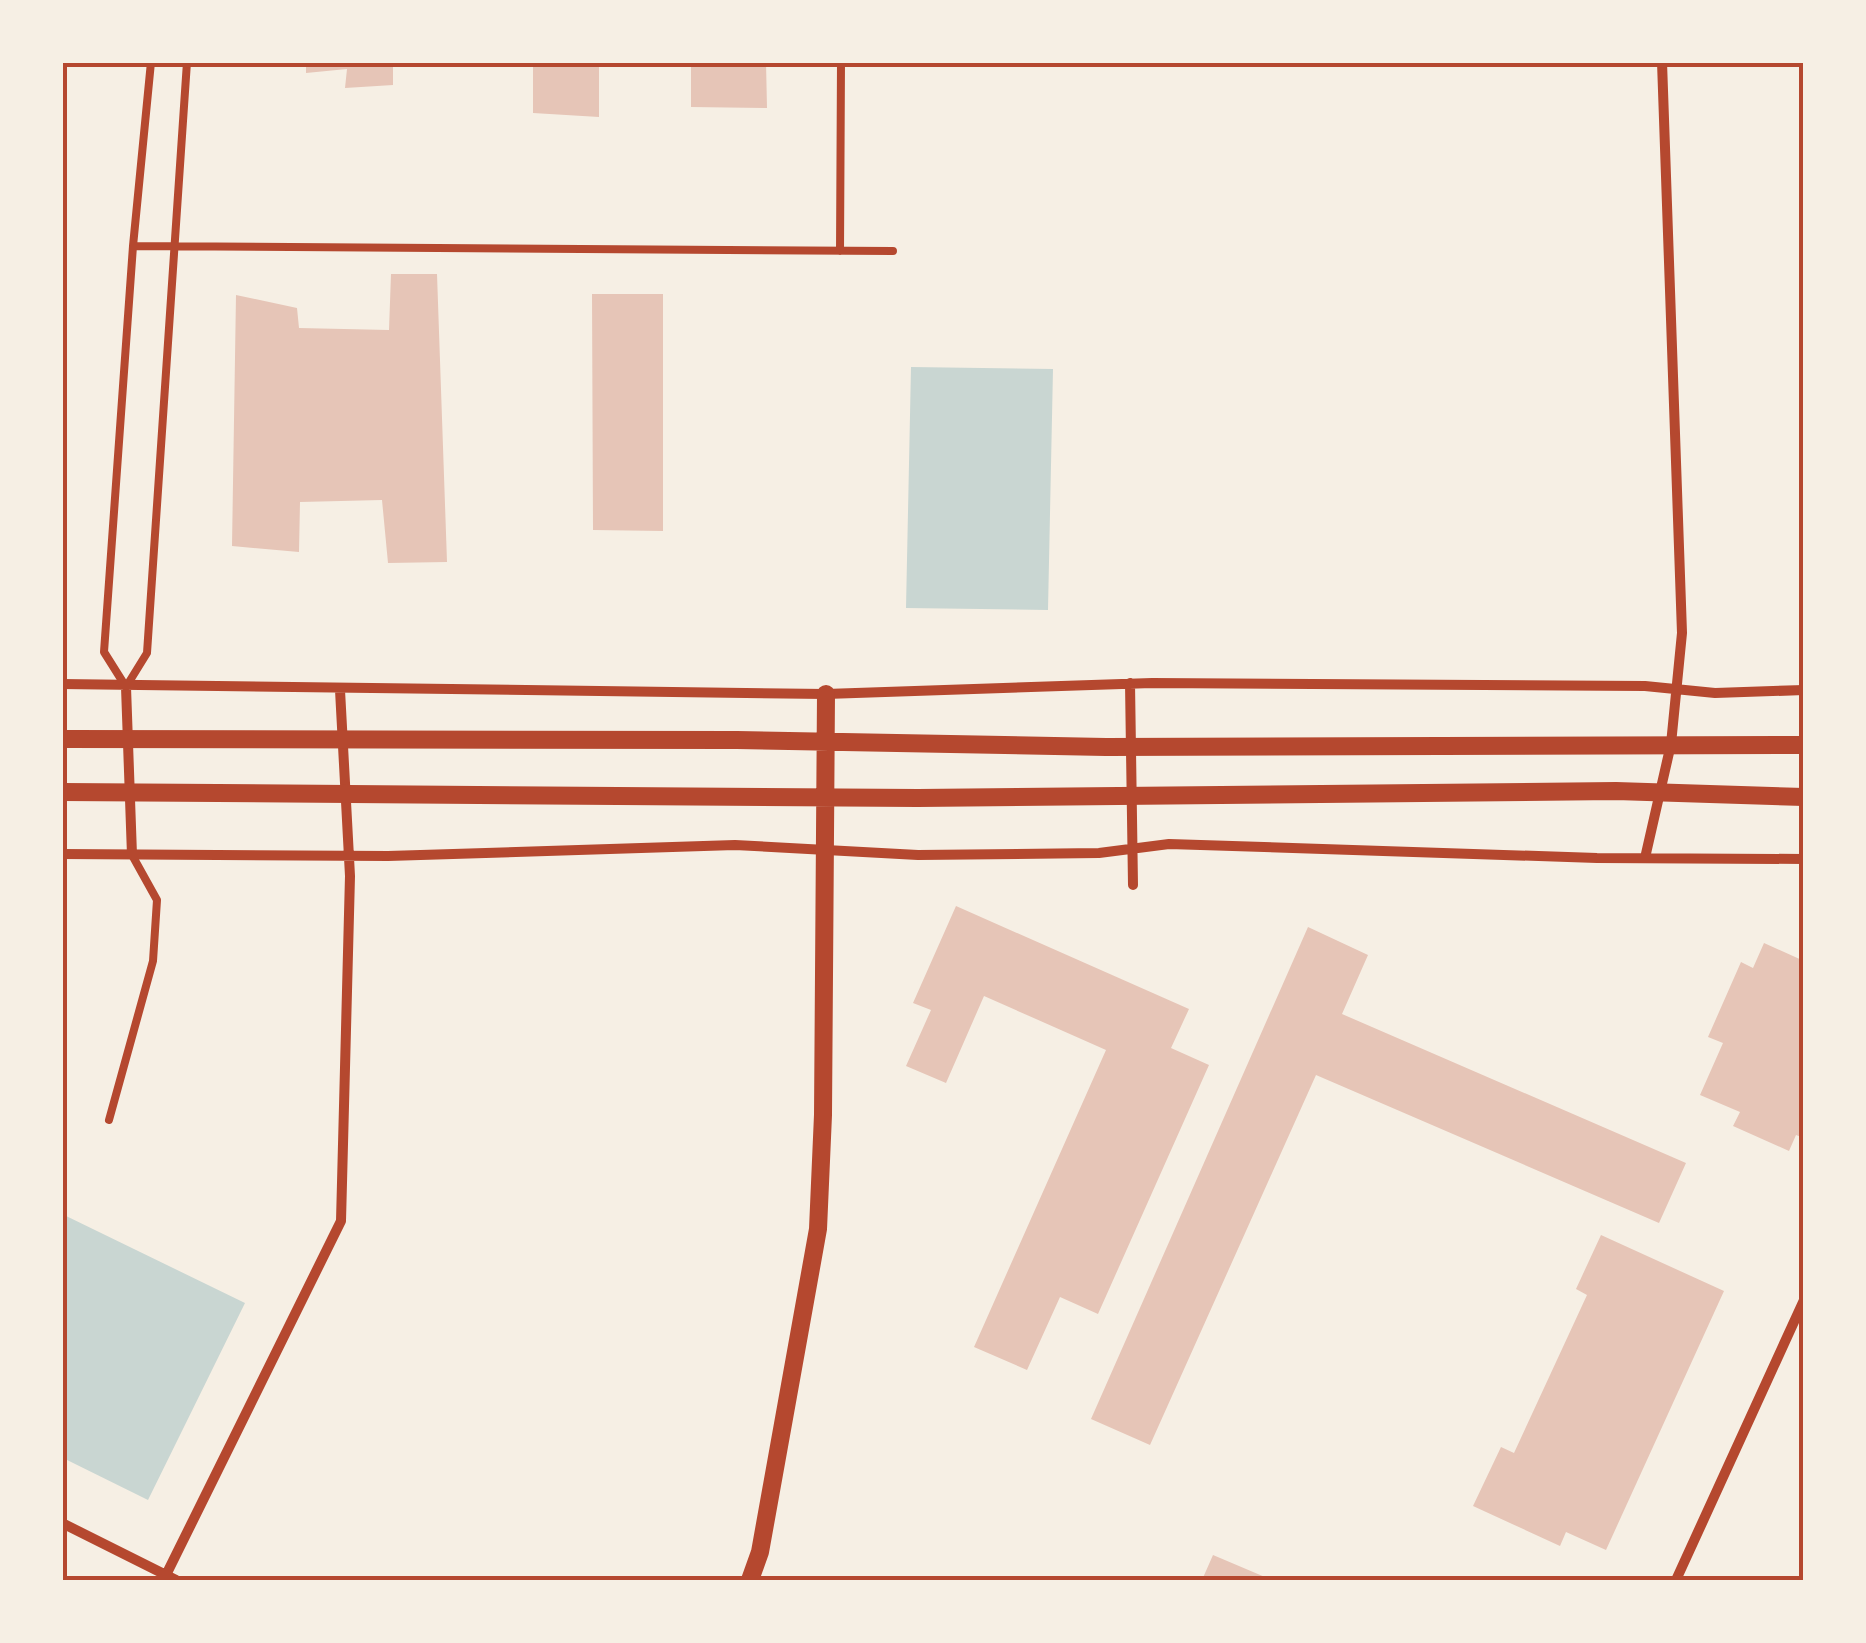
<svg xmlns="http://www.w3.org/2000/svg" width="1866" height="1643" viewBox="0 0 1866 1643" font-family="Karla,sans-serif">
<style>
.water{fill:#c9d6d2}
.building{fill:#e6c5b7}
.lines{fill:none;stroke-linecap:round;stroke-linejoin:round}
.service{stroke:#b5482f;stroke-width:8}
.minor{stroke:#b5482f;stroke-width:10}
.tertiary{stroke:#b5482f;stroke-width:18}
.neatline{fill:none;stroke:#b5482f;stroke-width:4}
</style>
<rect width="100%" height="100%" fill="#f6efe4"/>
<!-- water -->
<path class="water" d="M911,367l142,2 -5,241 -142,-2z
M62,1214l183,89 -97,197 -85,-42z"/>
<!-- building -->
<path class="building" d="M306,62h87v23l-48,3 2,-19 -41,4z
M533,62h66v55l-66,-4z
M691,62h75l1,46 -76,-1z
M391,274h46l10,288 -59,1 -6,-63 -82,2 -1,50 -67,-6 4,-251 61,13 2,20 90,2z
M592,294h71v237l-70,-1z
M956,906l233,103 -18,39 38,17 -111,249 -38,-17 -33,73 -53,-23 132,-297 -122,-54 -38,87 -40,-17 25,-56 -18,-7z
M1308,927l60,28 -26,59 344,149 -27,60 -343,-148 -166,370 -59,-26z
M1764,943l40,18v177l-8,-3 -7,16 -56,-25 7,-14 -40,-17 23,-52 -15,-6 33,-75 12,6z
M1601,1235l123,56 -118,259 -40,-18 -6,14 -87,-40 28,-59 13,6 73,-158 -11,-6z
M1213,1555l59,25h-70z"/>
<g class="lines">
<!-- service -->
<path class="service" d="M151,62l-18,184 -29,406 22,35 21,-34 40,-591
M133,246l760,5
M840,251l1,-189
M109,1120l44,-159 4,-61 -25,-45"/>
<!-- minor -->
<path class="minor" d="M1130,683l3,202
M62,684l764,10 326,-11 493,3 70,7 89,-3
M126,687l6,168
M62,854l326,2 347,-11 183,10 181,-2 70,-9 428,14 207,1
M1645,858l26,-114 11,-111 -20,-571
M62,1523l114,57
M166,1575l175,-354 9,-345 -10,-186
M1676,1580l128,-280"/>
<!-- tertiary -->
<path class="tertiary" d="M62,739l675,1 369,7 698,-2
M62,792l856,6 698,-7 188,6
M750,1580l10,-28 58,-323 5,-114 3,-421"/>
</g>
<!-- border -->
<rect width="1866" height="1643" fill="none" stroke="#f6efe4" stroke-width="130"/>
<rect x="65" y="65" width="1736" height="1513" class="neatline"/>
</svg>
